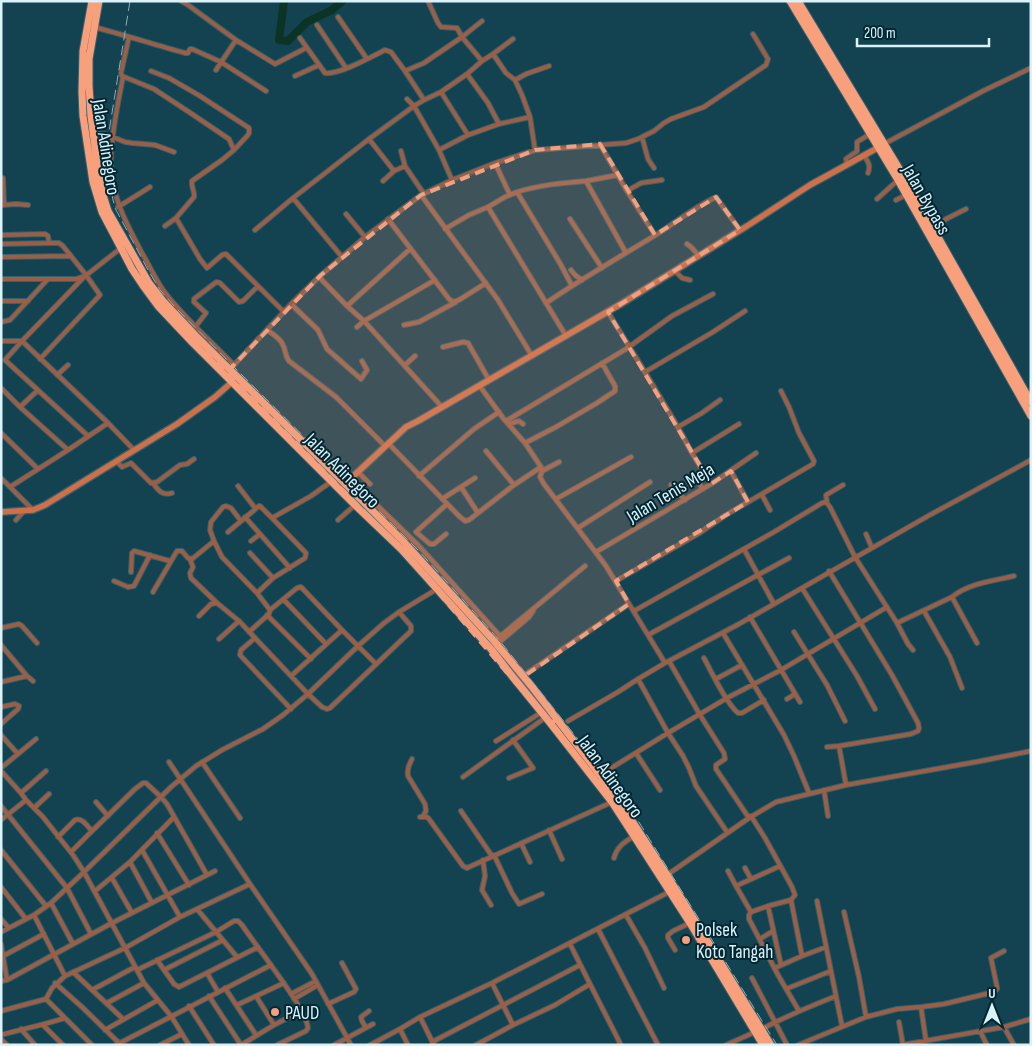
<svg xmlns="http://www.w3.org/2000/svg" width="1032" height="1046" viewBox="0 0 1032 1046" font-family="'Sofia Sans Condensed',sans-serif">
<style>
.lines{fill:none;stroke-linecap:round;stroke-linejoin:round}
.river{stroke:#0c3424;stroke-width:8}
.street-casing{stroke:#37626f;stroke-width:6}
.secondary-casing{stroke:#37626f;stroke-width:8}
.highway-casing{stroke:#37626f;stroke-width:9}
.street{stroke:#9c5f46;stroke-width:4}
.secondary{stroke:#d07048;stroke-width:5.5}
.highway{stroke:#f89f7b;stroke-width:7}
.rail{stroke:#8cadb8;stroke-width:1;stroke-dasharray:10 5;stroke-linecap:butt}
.marked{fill:#f2a080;fill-opacity:0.2;stroke:#f2a080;stroke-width:4;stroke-dasharray:10 6;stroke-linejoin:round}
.poi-dot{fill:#f2a080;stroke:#012732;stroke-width:2}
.labels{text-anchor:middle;stroke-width:4;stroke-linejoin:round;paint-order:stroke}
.street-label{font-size:19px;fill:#dbf2fb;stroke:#012732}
.poi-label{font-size:19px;fill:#dbf2fb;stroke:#012732;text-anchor:start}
</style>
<rect width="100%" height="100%" fill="#134250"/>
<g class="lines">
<!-- river -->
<path class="river" d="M284,1l-5,39 9,1 19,-19 25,-12 10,-9"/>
<defs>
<path id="street" d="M181,1l7,4 48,35 39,24 31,-16
M428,1l10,22 3,4 16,1 5,9 20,-16
M338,17l29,42
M317,25l29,43
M94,27c31,8 61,18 91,26h3l2,-4h2l29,13 45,29
M129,37l-8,36 1,3 32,13 38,25 37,25 5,11 -12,10 -30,21c-1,6 3,11 2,16l-18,21 24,41 7,9 15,-13 4,-1 58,58
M300,38l25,35c14,2 46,-16 60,-23l6,2 14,19
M493,54l20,-15
M482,61l-15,13 21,29 11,21 31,-7
M216,70l20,-30
M151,71l18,7 31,18 49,32v5l-1,2 -13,14
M295,76l24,-11
M123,77c-5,26 -11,53 -12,80 -1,37 14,64 31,96 7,12 13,25 21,37 19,26 48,51 71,75
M515,80l11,-6 23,-8
M441,92l26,-18
M407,99l7,7 -45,33 25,32 11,-5 19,28
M424,100l-19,-29 19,-8 38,-26 20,24 11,-7 13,19 9,7 7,15 8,22 5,33
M93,132l15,3 17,7 7,1 23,2 19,7
M642,137l6,22 6,9
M600,144l27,47 28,44
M884,144l99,-53 48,-23
M439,150l29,-15 31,-11
M401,151l4,15
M864,155c4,7 7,10 4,18
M495,163l15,32
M847,165l-1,-6 11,-8v-9l13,-8
M618,175l-32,6 40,72
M3,178l1,27
M452,180l-13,-30 -25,-44 10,-6 17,-8 27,43
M383,181l11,-10
M627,191l14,-8 21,-3
M517,192c22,-7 45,-9 69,-11
M421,195l77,105 34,56
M293,198l49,59
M877,199l21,-19
M896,200l10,-5
M3,205l13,-1 12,1
M118,207l32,-20
M346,214l19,23
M388,219l61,80 4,3 6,-2 27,-17
M570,219l32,49
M165,226l11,-8
M933,228l13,-9 20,-10
M445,229l24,-14 19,-8
M255,230l38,-32 76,-59
M1,235l44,-1 3,2 1,7 -48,1
M687,244l4,3 8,9
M1,257l70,-1
M571,270l4,5 7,5
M675,271l7,7 8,2
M319,277l28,29 17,15 71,-41
M1,279h75l6,-2
M1,301h27
M546,303c35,-24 72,-45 108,-67 21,-13 40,-29 62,-39l24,33
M291,304l27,26 9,19 34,30 6,-9 -5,-9
M347,306l63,-57
M608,312l37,60 68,-40 32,-21
M1,322l9,-2 38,-41
M404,325l15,-3 37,-20
M196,326l10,-13 -12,-11v-3l21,-16 2,-1 3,1 19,19 4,-1 15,-15
M357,327l7,-6 78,86
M267,330c6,4 14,9 16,15 3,6 2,11 6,16l47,36 49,49
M566,336l-78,-129 17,-10 12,-5 44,73 11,21
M1,341h21l62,-64 37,-29
M443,347l20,-5 5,1 21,37
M40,359l60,-64 -14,-20 -23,-29 -4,-3h-10
M405,365l10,-9
M230,369l61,-65 30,-29 44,-38 56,-42 31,-15 43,-17 40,-13 91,-7 12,-4 16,-8 10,-8 7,-4 33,-12 62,-42 2,-6 -15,-25
M645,372l33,55
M57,375l11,-10
M1,388l19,19 48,43 40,-27
M20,407l18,-17
M506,421l120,-72 46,-33 41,-22
M509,424l10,-3 4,3
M1,433l37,36
M88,436l-83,-76 17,-19 86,82 26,27
M388,443l71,73 6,5 4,-1 45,-35 27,-18 -16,-24 -22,-25 -24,-33
M525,443l31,-16 41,-24 18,-12v-5l-13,-23
M486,451l28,34
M692,453l47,-29
M116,461l6,6 9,-4 20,20 6,-1 23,-17 7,-1 7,-5
M541,467l1,4 -2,6 4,7 62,82 59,97
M542,471l17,-9
M731,471l17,31
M358,472l12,12
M419,476l55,-47 25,-17
M352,477l5,9 62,60 81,90
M1,478l32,32
M695,478l8,11
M153,483c5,7 9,13 19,10
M711,484l-19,-31 -14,-26 24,-14 18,-13
M671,485l14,15
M238,486l17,22
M10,487l58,-37
M461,487l17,26
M762,495l8,15
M442,499l33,-21
M556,499l75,-42
M827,503l-1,-8 17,-10
M245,517l45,51
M16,520l8,-9
M338,520l17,-15
M241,521l-10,-13 -5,-2 -3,1 -12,15 -1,8 4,11 8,16 35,36 13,17 -1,4 -20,18
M578,528l72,-46
M228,532l31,-26h1l12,12
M446,534l-12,10h-4l-14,-12 31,-28
M866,534l6,14
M251,541l9,-7
M744,549l30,55
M596,552l115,-68 45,-31
M250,553l23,25
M190,559l3,8 -3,6 1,5 26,25
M829,571l63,104 26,48 1,5 -1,3 -7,3 -72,12
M131,572l1,-19 2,-2 36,10
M114,581l14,6 6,-1 16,-31
M616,581l82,-47 28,-19 87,-51 1,-3 -15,-28 -10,-26 -8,-16
M802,588l55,88 18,33
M153,592l24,-41h5l6,7 4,1 22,-18
M257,593l16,-15 32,-20 1,-5 -34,-35 39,-22 21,-15
M952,597l25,46
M284,600l42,44
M270,610l27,-22 4,-1 41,43 34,34
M634,611l140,-79 48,-29 4,-1 4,5 25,50 42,66 11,21 5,6
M924,611l26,46 12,31
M267,615l44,44
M199,616l12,-12 6,-1 22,18 69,73 14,13 5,2 3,-1 81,-77v-5l-12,-14
M750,617l50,85
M897,623l55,-26c17,-14 41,-16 62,-21
M1,628l18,-4 3,2 15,17
M794,632l33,53 18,36
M723,633l61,102 10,21 15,37
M648,635l141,-77
M255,638l-14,12 -1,5 51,54
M498,638l87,-72
M219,639l20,-18
M1,645l26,31 -26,6
M496,645l33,-28 4,-6
M704,658c8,15 22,45 34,55h4l22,-13
M669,661l31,54 24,38 1,6 -9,6v4l33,49
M27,676l6,5
M291,676l51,-46
M523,676l106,-72
M638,679l30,54 15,23 6,12 7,18 31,46
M716,679l26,-14
M787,699l8,-5
M1,707l14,-3 4,2 -1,3 -17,15
M568,721l50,-29 20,-13 27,-16 74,-39 189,-108 103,-56
M1,735l17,19
M496,741l46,-29
M827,747l12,-1 7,39
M636,753l24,37
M412,759c-3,6 -5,10 -4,17l17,28 1,7 -3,5
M169,762l81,122 62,90 39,71
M202,762l38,56
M1,768l35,-29
M1,771l20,22 5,7
M600,775l68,-42 59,-35 54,-28 106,-63
M463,777l83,-60
M509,778l24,-10 -20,-28
M824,790l4,26
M21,793l25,-22
M96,802l12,14
M1,806l66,82 24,46
M34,808l15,-14
M461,811l31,45
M751,816l14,22 27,49 3,8 -4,5 -23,6 -17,6 -2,3v4l29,56 21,36
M420,817h7l2,2 34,47 4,2 145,-66
M1,820l25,-20 17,17 30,38 11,17 60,111 27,33 18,29
M549,830l13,29
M92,831l43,-42 8,-6h3l15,14 6,7 40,71
M157,833l32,52
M58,837l17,-17c7,-3 12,6 17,11l-21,21
M521,843l9,19
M1,850l45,56
M142,850l38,67
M494,855l18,38 7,11 23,-10
M614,858c3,-12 11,-16 20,-22
M483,860l2,16 -3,14 9,15
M130,862l22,41
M745,868l6,11
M728,871l8,15
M667,875l82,-57 27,-16 70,-17 135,-24 50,-10
M112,878l20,35
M1,887l25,32
M95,891l35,-29 44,-45
M791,900l11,56
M817,901l25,125
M51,903l22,41
M768,906l13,59
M197,909l40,48
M751,912l-15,-26 44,-20
M844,912l15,65 7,40
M34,915l31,61
M626,915l19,33 19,40
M1,919l8,9
M598,929l60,116
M1,932l33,-17 17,-12 33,-31 87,-85 25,-21 26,-16 41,-21 20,-14 25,-21 50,-48 26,-23 15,-11 38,-23
M760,939l13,-8
M1,944l6,36
M675,950l-7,-12v-3l5,-4 17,-8
M3,956l41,-22
M157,960l17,24 5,3 79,-40
M775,968l27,-12 24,-9
M137,970l79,-38 18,-11h4l4,4c18,26 38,51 55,78 4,8 10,16 11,25l-2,3 -29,14
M164,970l59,-30
M73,972l50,47
M207,973l11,19
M752,978l35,67
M1,981l6,-1 105,-57 103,-52
M55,983l27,24 37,36
M492,983l21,42
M590,984l31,61
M225,988l31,47
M786,989l45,-18
M92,990l43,-23
M291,994l25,-13
M209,996l32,49
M256,996l18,29
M46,999l46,46
M294,999l24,-14
M107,1003l37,-20
M328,1004l26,-12 2,-3 -14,-26
M237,1005l47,-22
M189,1006l25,39
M1,1011l45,-12 6,-11 13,-12 60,-28 55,-31 70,-33
M420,1017l14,28
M899,1022l4,23
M43,1025l20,20
M1004,1027l10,18
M366,1028l-4,-7 -1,-4 8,-6
M21,1029l14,16
M400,1029l8,16
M762,1029c24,-13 49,-23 74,-33
M105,1030l53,-30
M980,1031l7,14
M1,1035c21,-6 43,-10 64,-17
M1,1039l6,6
M926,1041l-5,-34 23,-3 50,-12 3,-3v-2l-6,-29 13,-7
M432,1042l148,-77
M116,1045l155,-80
M160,1045l22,-11
M241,1045l33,-20 27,-14
M334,1045l39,-21
M370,1045l30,-16 20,-12 72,-34 177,-91
M476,1045l37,-20 42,-20 35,-21 -20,-40
M726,1045l29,-13
M798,1045l68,-28 31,-8 24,-2
M902,1045l102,-18 27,-8"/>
<path id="secondary" d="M346,483l60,-56 12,-6 203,-117 126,-78 63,-41 71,-39
M1,512l32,-2 12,-5 132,-81 38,-27 17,-15"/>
<path id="highway" d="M92,1l-9,50 -1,41 1,24 10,66 9,30 30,57 12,18 14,19 33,35 164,164 46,44 90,100 21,27 39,48 61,78 22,34 56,87 73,122
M99,1l-10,58v27l2,30 7,55 4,21 6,19 41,72 14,18 32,34 208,206 91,100 39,47 67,87 21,29 46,71 104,170
M790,1l108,179 133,236
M798,1l105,174 128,227"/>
</defs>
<!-- street casing -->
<use href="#street" class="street-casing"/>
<!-- secondary casing -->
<use href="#secondary" class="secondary-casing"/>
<!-- highway casing -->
<use href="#highway" class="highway-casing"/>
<!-- street -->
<use href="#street" class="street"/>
<!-- secondary -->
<use href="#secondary" class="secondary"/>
<!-- highway -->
<use href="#highway" class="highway"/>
<!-- rail -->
<path class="rail" d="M130,1l-23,143 -1,11 1,19 8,34 33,62 12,20 15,17 58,59 185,184 82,91 104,131 33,47 140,226"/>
</g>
<!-- marked area -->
<path class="marked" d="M600,144l55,91 61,-38 24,33 -132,82 103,172 20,-13 17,31 -132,79 13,23 -106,73 34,41 -6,6 -150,-175 -210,-212 4,-2 35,34 91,-94 100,-80 114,-45z"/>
<!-- markers -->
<g class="poi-dot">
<circle cx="686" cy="940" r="5"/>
<circle cx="275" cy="1012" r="5"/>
</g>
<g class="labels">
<!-- street labels -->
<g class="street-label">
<text transform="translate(107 147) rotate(81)" y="7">Jalan Adinegoro</text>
<text transform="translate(927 199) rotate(60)" y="7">Jalan Bypass</text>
<text transform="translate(343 470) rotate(45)" y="7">Jalan Adinegoro</text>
<text transform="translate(670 492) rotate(-31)" y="7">Jalan Tenis Meja</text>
<text transform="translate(611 776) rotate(54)" y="7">Jalan Adinegoro</text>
</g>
<!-- poi labels -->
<g class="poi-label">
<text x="696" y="936">Polsek<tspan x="696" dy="22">Koto Tangah</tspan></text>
<text x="285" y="1019">PAUD</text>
</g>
</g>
<!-- border -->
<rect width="1032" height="1046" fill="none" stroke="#dbf2fb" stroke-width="5"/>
<!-- north arrow -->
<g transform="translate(992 1006)" stroke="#012732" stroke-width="4" paint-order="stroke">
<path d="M0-4L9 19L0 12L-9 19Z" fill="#dbf2fb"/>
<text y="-8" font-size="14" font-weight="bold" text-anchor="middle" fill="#dbf2fb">U</text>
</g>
<!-- scale -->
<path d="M857 38v8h132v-8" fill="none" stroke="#dbf2fb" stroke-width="2.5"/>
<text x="864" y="38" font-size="15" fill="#dbf2fb" stroke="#012732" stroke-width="4" paint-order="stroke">200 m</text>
</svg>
